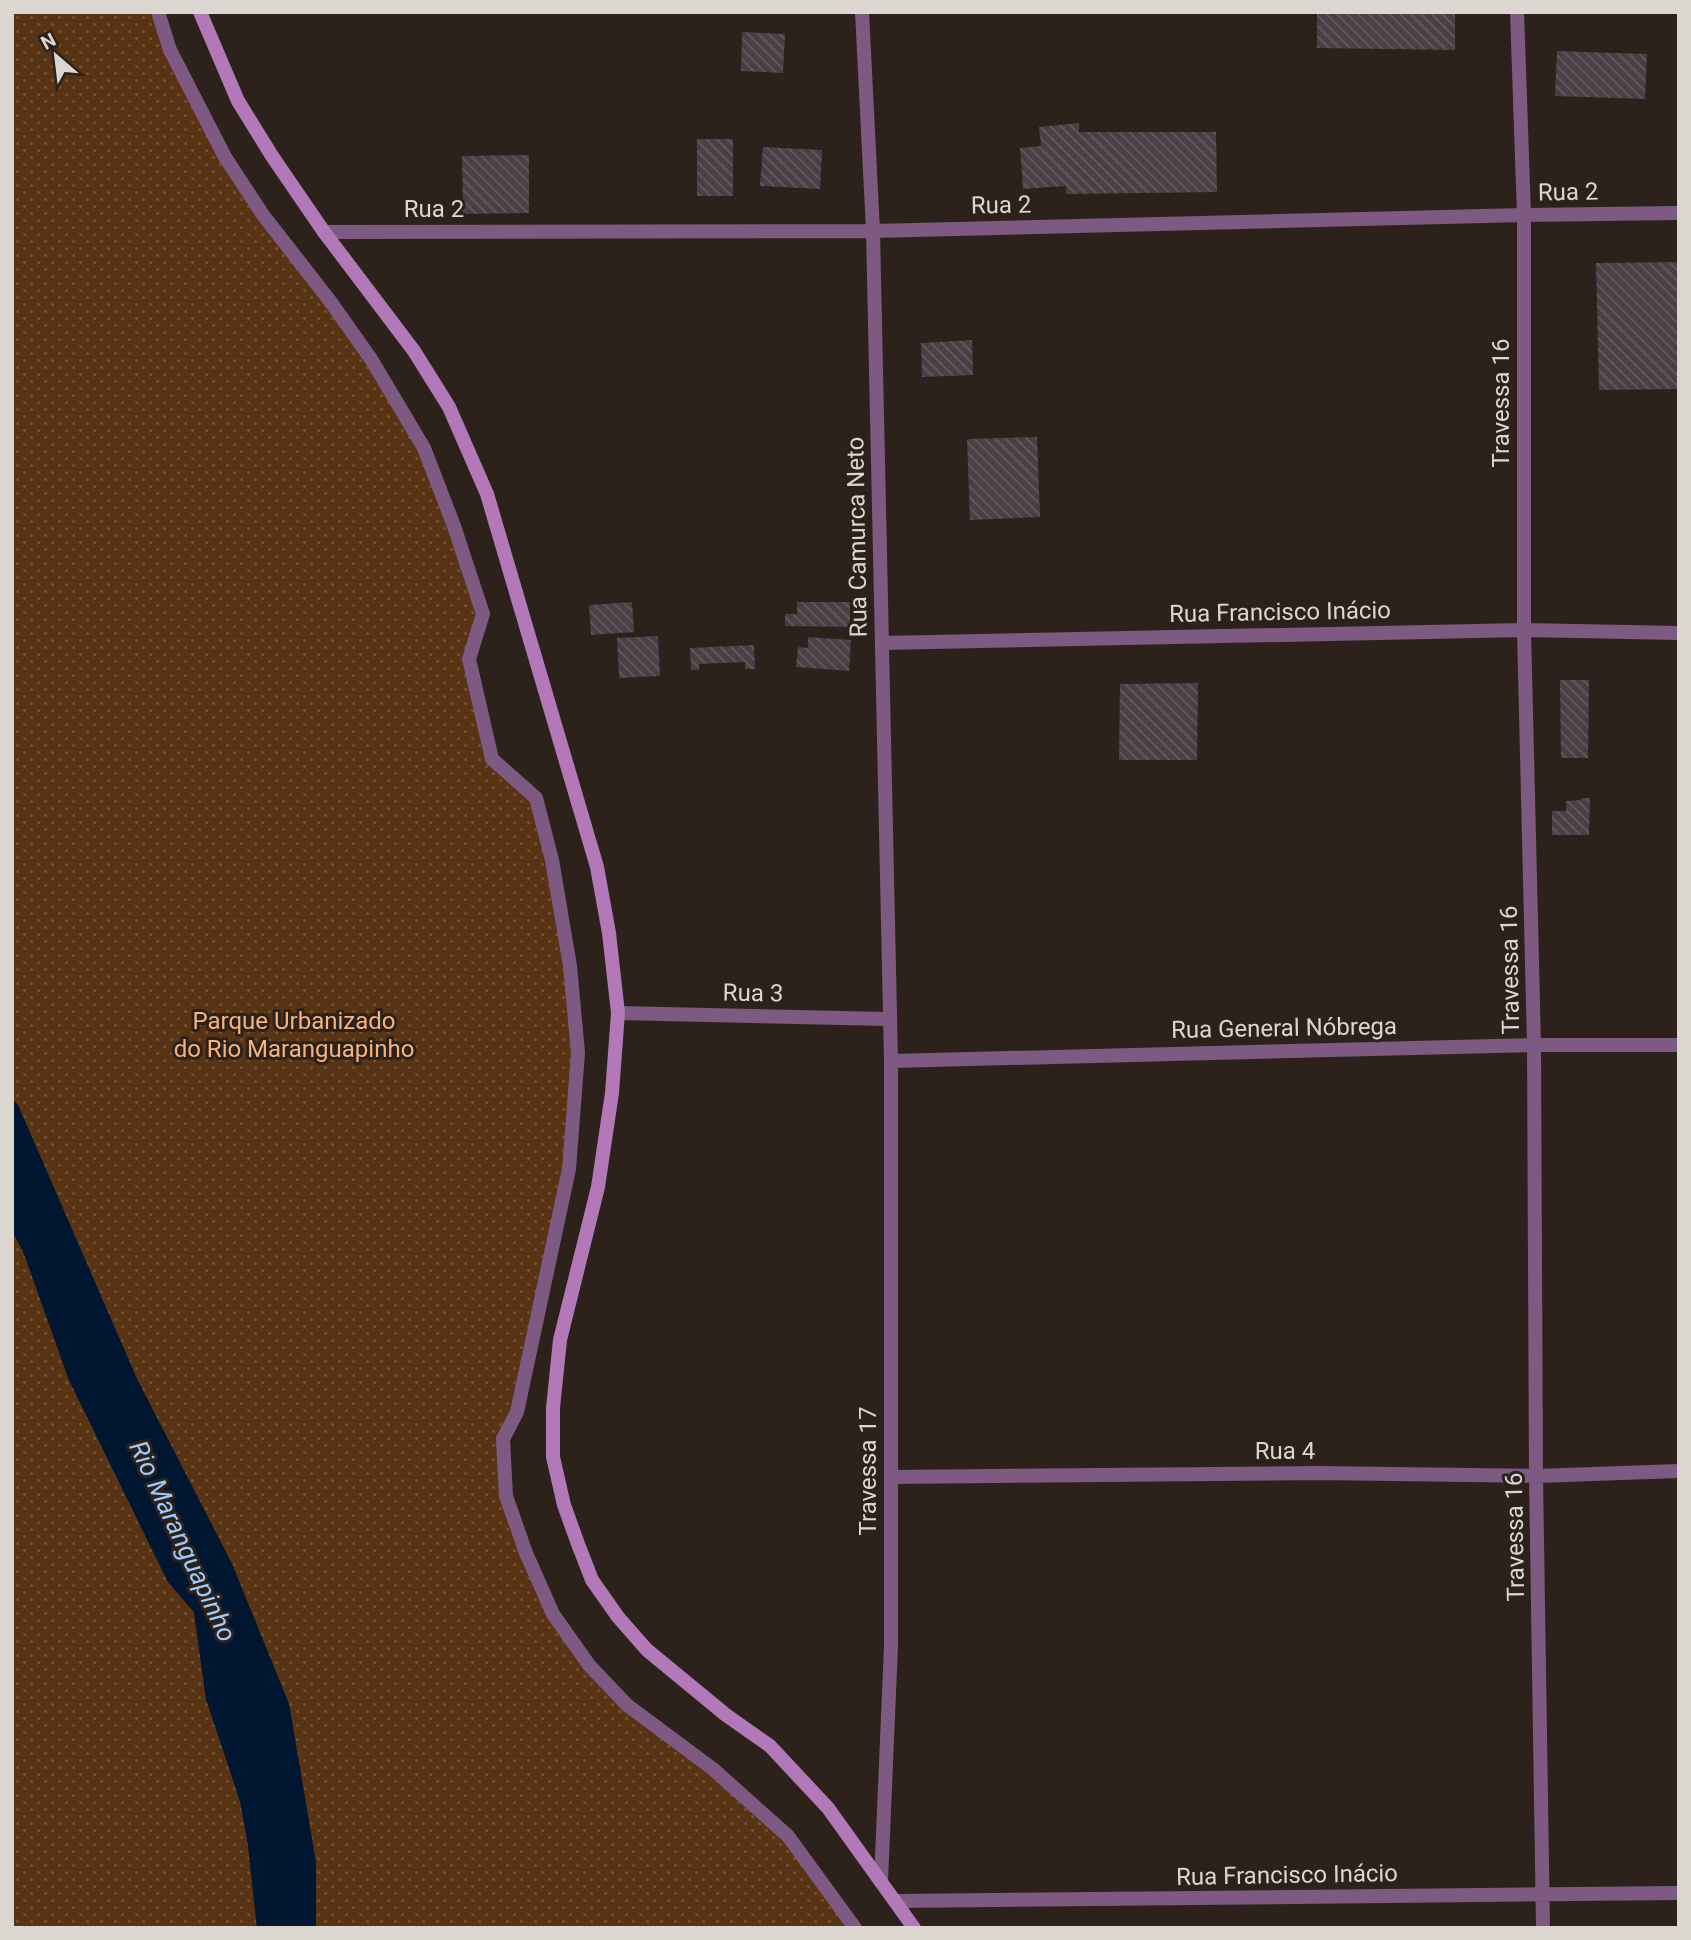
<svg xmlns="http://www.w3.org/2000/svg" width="1691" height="1940" viewBox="0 0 1691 1940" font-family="Roboto,sans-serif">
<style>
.green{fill:url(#green-dots)}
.water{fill:#001631}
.building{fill:url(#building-back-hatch)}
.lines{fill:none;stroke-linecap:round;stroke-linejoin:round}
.pedestrian{stroke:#7e5a82;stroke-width:14}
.minor{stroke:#7e5a82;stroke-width:14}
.secondary{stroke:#b278b8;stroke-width:14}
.labels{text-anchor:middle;stroke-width:6;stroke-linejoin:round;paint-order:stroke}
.street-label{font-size:24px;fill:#dcd6d1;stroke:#2c221b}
.park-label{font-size:24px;fill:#f8b27a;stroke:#2c221b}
.water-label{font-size:26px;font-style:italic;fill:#9fcbfb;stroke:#2c221b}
</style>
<defs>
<pattern id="green-dots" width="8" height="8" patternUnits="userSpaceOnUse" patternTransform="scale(1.75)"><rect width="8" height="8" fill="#583415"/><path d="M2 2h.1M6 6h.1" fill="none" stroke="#6f5136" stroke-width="1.8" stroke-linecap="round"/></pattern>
<pattern id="building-back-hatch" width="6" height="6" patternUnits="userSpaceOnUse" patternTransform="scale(1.75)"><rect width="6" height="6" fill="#4b3e44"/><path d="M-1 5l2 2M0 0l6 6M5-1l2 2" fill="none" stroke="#64595e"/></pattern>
</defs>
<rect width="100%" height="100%" fill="#2c221b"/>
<!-- green -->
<path class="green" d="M12,12h146l67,145 105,144 94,147 59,166 -14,45 23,100 44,39 42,255 -9,116 -52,243 -14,27 3,57 20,57 63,112 199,171 67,92h-539v-65l-27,-159 -57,-140 -95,-185 -119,-274 -6,-6z
M12,1231l11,20 46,129 99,202 26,30 12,87 34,101 8,45 9,83h-245z"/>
<!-- water -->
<path class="water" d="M12,1099l6,6 119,274 95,185 57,140 27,159v65h-59l-9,-83 -8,-44 -34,-102 -12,-87 -26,-30 -99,-202 -46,-129 -11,-20z"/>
<!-- building -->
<path class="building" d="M1317,12h138v38l-138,-2z
M742,32l43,2 -2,39 -42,-2z
M1557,51l90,3 -2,45 -90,-3z
M1079,123v9h137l1,60 -151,2v-8l-43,3 -3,-41 21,-2 -2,-19z
M697,139h36v57h-36z
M763,147l59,3 -2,39 -60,-3z
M529,155v58l-66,1 -1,-58z
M1678,262l1,127 -80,1 -3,-127z
M972,340l1,35 -51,2 -1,-34z
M1037,437l3,80 -70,3 -3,-81z
M632,602l2,30 -43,3 -2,-30z
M797,602h53v25l-65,-1v-12h12z
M658,636l2,40 -41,2 -2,-40z
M808,637l43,3 -2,31 -53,-4 2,-20 10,1z
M754,645l1,24h-10v-7l-46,2v6h-8l-1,-22z
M1560,680h29l-1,78h-27z
M1198,683l-1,77h-78l1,-76z
M1581,798h9l-1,37h-37v-24h14v-10l15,-1z"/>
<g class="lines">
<!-- pedestrian -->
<path class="pedestrian" d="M158,12l12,38 55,107 38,58 67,86 41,58 53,89 30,78 29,88 -14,45 23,100 44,39 16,62 18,106 8,87 -9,116 -52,243 -14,27 3,57 20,57 27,61 36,51 38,40 86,64 75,67 67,92"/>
<!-- minor -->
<path class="minor" d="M862,12l11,219 18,830v585l-10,235
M1517,12l7,203v415l10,415 2,431 7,452
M324,232l549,-1 651,-16 155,-2
M882,643l642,-13 155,3
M618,1013l270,6
M891,1061l643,-16h145
M891,1477l428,-4 217,3 143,-5
M896,1901l783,-8"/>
<!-- secondary -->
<path class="secondary" d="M200,12l38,89 34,55 52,76 90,119 35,56 38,87 110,373 12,66 9,80 -6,80 -14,94 -38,153 -7,68v49l11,48 14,39 14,36 26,37 29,33 79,65 44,31 58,62 86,120"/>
</g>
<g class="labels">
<!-- street labels -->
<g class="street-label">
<text transform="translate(1568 192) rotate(-1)" y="8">Rua 2</text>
<text transform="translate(1001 205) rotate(-1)" y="8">Rua 2</text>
<text x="434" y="217">Rua 2</text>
<text transform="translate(1501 403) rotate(-90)" y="8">Travessa 16</text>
<text transform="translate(857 537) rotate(-91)" y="8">Rua Camurca Neto</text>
<text transform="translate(1280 612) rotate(-1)" y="8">Rua Francisco Inácio</text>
<text transform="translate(1510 970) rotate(-91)" y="8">Travessa 16</text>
<text transform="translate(753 993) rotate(1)" y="8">Rua 3</text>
<text transform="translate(1284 1028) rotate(-1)" y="8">Rua General Nóbrega</text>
<text x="1285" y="1459">Rua 4</text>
<text transform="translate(868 1471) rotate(-90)" y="8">Travessa 17</text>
<text transform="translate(1515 1537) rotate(-91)" y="8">Travessa 16</text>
<text transform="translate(1287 1875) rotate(-1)" y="8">Rua Francisco Inácio</text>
</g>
<!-- park labels -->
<g class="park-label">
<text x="294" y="1029">Parque Urbanizado<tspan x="294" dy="28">do Rio Maranguapinho</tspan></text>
</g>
<!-- water labels -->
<g class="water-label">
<text transform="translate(183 1541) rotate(65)" y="9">Rio Maranguapinho</text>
</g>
</g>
<!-- border -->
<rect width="1691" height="1940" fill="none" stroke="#dcd6d1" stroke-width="28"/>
<!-- north arrow -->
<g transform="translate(56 56) rotate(332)" stroke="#2c221b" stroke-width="5" paint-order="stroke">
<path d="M0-5L12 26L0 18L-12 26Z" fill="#dcd6d1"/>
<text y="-10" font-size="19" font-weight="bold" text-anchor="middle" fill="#dcd6d1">N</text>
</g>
</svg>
